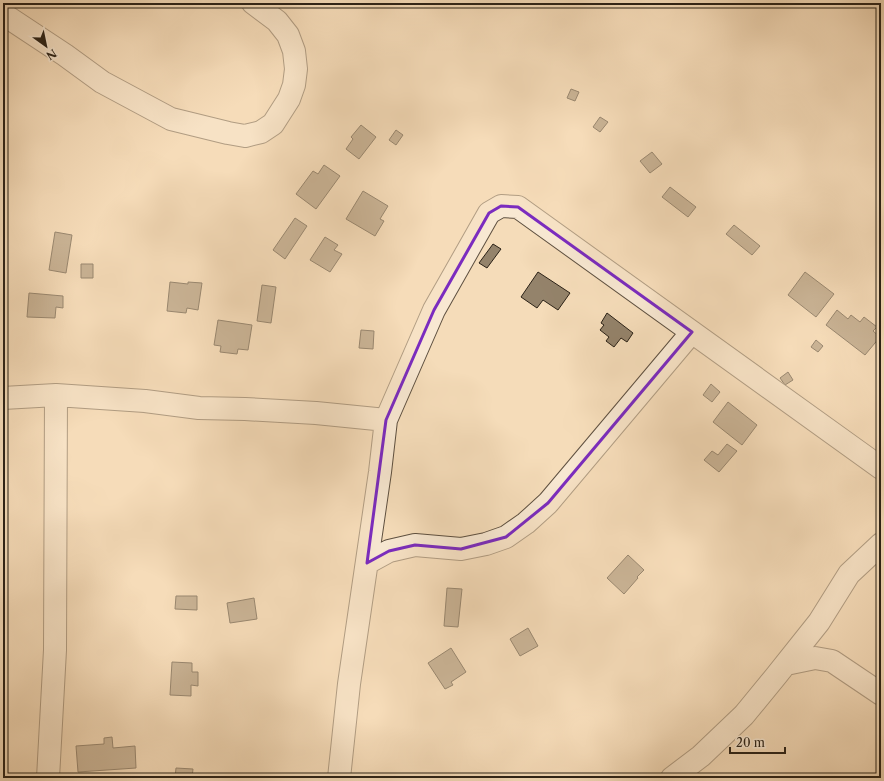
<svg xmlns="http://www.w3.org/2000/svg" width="884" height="781" viewBox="0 0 884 781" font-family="'Libre Caslon Text',serif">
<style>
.building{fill:#94836b;stroke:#2b2217}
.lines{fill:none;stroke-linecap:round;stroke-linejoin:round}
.minor-casing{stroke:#5e5040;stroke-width:24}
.minor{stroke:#f8e8d2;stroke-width:22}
.marked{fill:none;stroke:#7b2cbf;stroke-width:3;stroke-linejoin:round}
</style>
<rect width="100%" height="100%" fill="#f5dcb9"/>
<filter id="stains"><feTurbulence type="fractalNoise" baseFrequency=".005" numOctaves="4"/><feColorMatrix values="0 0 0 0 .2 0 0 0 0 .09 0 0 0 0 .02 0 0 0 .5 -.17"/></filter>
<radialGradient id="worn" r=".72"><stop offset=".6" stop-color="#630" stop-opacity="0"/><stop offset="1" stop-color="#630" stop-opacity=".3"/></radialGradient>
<!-- building -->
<path class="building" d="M571,89l8,3 -4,9 -8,-3z
M600,117l8,5 -8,10 -7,-5z
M361,125l15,12 -17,22 -13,-10 7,-10 -2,-2z
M396,130l7,5 -7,10 -7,-5z
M652,152l10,12 -12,9 -10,-12z
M324,165l16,11 -24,33 -20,-15 17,-23 5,3z
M670,187l26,20 -8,10 -26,-20z
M363,191l25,15 -8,13 4,2 -9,15 -29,-17z
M295,218l12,8 -22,33 -12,-9z
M734,225l26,21 -8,9 -26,-21z
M55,232l17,3 -6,38 -17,-3z
M325,237l13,8 -4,5 8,4 -12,18 -20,-12z
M493,244l8,5 -14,19 -8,-5z
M81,264h12v14h-12z
M538,272l32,21 -12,17 -15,-10 -6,8 -16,-11z
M805,272l29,22 -18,23 -28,-22z
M170,282l18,2v-2l14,1 -4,27 -11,-2 -1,5 -19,-2z
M262,285l14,2 -5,36 -14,-2z
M29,293l34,3v12l-7,-1 -1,11 -28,-1z
M837,310l11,9 3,-4 9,7 4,-5 13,10 -4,4 7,6 -15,18 -39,-30z
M607,313l26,20 -6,9 -6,-4 -7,9 -8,-6 3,-4 -9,-7 4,-5 -3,-2z
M218,320l34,5 -4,25 -10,-1 -1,5 -17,-2 1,-6 -7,-1z
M361,330l13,1 -1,18 -14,-1z
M816,340l7,6 -5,6 -7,-5z
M788,372l5,8 -8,5 -5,-7z
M711,384l9,8 -8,10 -9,-7z
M728,402l29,23 -15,20 -29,-23z
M727,444l10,7 -18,21 -15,-12 8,-9 6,4z
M628,555l16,15 -7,7 1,1 -14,16 -17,-16z
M447,588l15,1 -4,38 -14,-1z
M176,596h21v14l-22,-1z
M254,598l3,21 -27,4 -3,-20z
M528,628l10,18 -18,10 -10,-17z
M451,648l15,24 -15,10 2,3 -8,4 -17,-26z
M172,662l20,1v9h6v14l-7,-1v11l-21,-1z
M112,737l1,11 22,-2 1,22 -58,4 -2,-26 28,-2v-6z
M176,768l17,1 -1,9h-17z"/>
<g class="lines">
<defs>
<path id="minor" d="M3,14l62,41 37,27 69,37 57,14 17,3 16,-4 12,-8 16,-25 5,-14 2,-16 -2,-18 -6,-16 -11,-14 -24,-18
M3,398l53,-3 89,6 54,7 46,1 71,4 70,7
M367,563l22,-12 26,-6 46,4 25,-5 20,-7 20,-14 22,-20 144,-171
M786,664l29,-6 17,3 49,33
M48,778l7,-128 1,-255
M339,778l10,-94 31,-212 6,-52 48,-110 55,-97 12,-7 17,1 363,261
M672,778l29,-22 43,-41 32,-39 43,-54 30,-48 32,-30"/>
</defs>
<!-- minor casing -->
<use href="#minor" class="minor-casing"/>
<!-- minor -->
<use href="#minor" class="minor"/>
</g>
<!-- marked area -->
<path d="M0 0H884V781H0ZM501,206l17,1 174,125 -144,171 -42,34 -45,12 -46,-4 -26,6 -22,12 19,-143 48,-110 55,-97z" fill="#f5dcb9" fill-opacity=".55" fill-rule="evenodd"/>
<path class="marked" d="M501,206l17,1 174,125 -144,171 -42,34 -45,12 -46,-4 -26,6 -22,12 19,-143 48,-110 55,-97z"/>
<!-- margin -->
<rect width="884" height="781" fill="none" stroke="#f5dcb9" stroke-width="16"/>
<rect x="4" y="4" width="876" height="773" fill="none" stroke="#2b2217" stroke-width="2"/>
<rect x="8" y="8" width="868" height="765" fill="none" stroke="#2b2217"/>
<!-- north arrow -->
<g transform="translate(46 46) rotate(147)" stroke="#f8e8d2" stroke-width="3" paint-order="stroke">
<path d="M0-3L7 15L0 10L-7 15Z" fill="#2b2217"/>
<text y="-6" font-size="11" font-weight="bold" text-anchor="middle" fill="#2b2217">N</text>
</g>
<!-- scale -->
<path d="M730 747v6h55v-6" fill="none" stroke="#2b2217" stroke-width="2"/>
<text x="736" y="747" font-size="12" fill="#2b2217" stroke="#f8e8d2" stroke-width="3" paint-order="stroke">20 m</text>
<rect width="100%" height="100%" filter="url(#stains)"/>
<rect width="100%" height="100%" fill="url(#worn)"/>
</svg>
